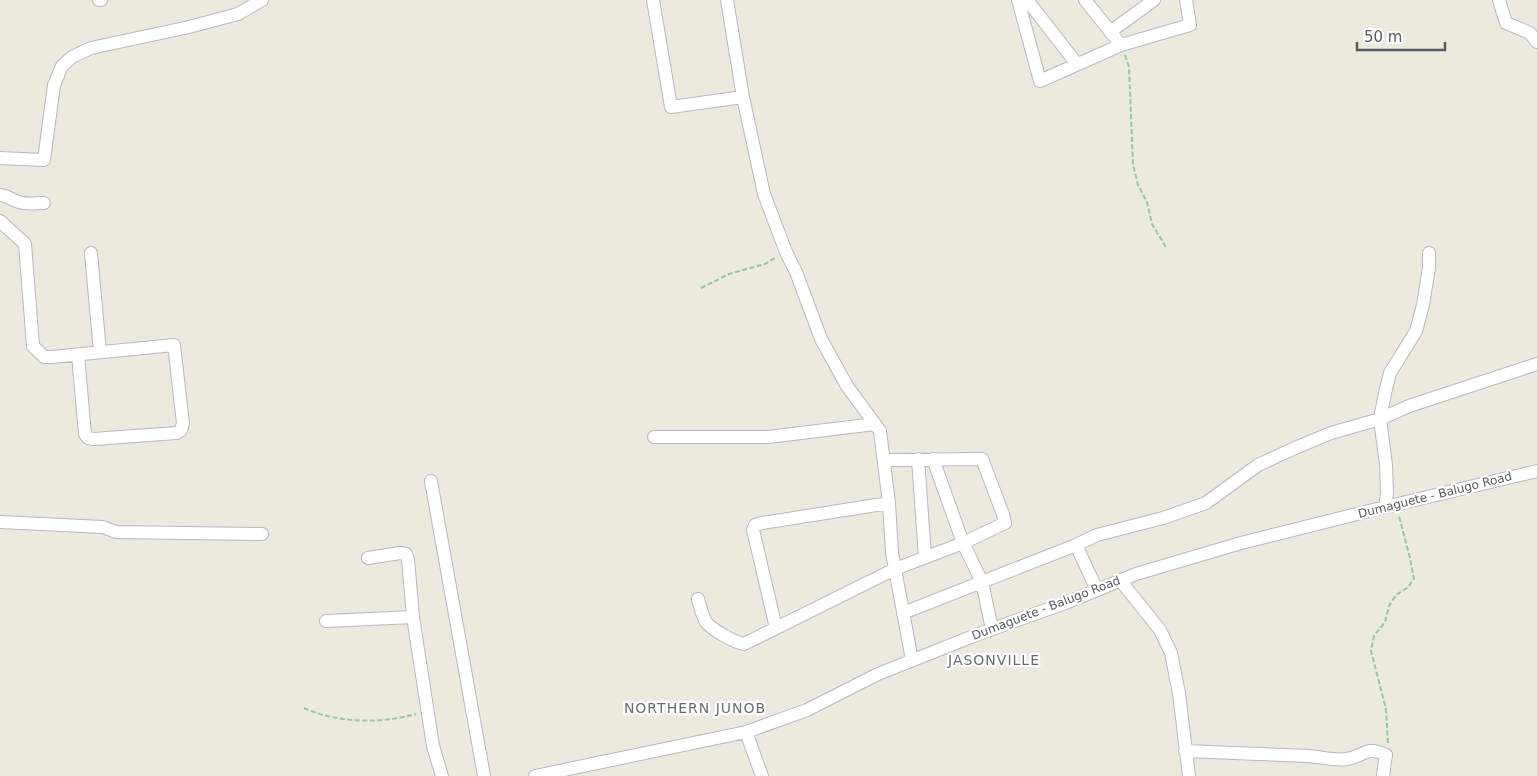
<svg xmlns="http://www.w3.org/2000/svg" width="1537" height="776" viewBox="0 0 1537 776" font-family="'DejaVu Sans',sans-serif">
<style>
.lines{fill:none;stroke-linecap:round;stroke-linejoin:round}
.minor-casing{stroke:#b7b9bf;stroke-width:14}
.path{stroke:#92c6a5;stroke-width:2;stroke-dasharray:5 2.5;stroke-linecap:butt}
.minor{stroke:#fff;stroke-width:12}
.labels{text-anchor:middle;stroke-width:4.5;stroke-linejoin:round;paint-order:stroke}
.street-label{font-size:12px;fill:#585b61;stroke:#fff}
.neighbourhood-label{font-size:14px;letter-spacing:1px;fill:#696d73;stroke:#fff}
</style>
<rect width="100%" height="100%" fill="#eceade"/>
<g class="lines">
<defs>
<path id="minor" d="M99,0h2
M653,0l18,107 72,-10
M727,0l16,97 21,97 22,58 10,20 25,67 26,47 33,45 9,72 3,50 20,107
M1018,0l22,81 81,-36 69,-20 -4,-25
M1027,0l50,64
M1085,0l36,45
M1499,0l7,23 24,10 7,9
M1110,32l44,-32
M0,158l44,2 10,-75 8,-19 10,-9 19,-9 98,-21 49,-13 24,-14
M0,195c8,1 12,5 19,7 8,3 17,1 25,1
M0,221l25,23 8,102 11,11h8l122,-12 9,78 -2,7 -4,3 -84,6 -5,-1 -3,-4 -7,-79
M91,253l9,99
M654,437h114l107,-13
M918,459l7,98
M933,459l30,84 19,39 10,47
M431,481l53,295
M1385,507l2,-14 -1,-28 -6,-46 5,-26 5,-20 26,-42 7,-26 6,-37v-15
M0,522l103,5 13,5 146,2
M1076,545l21,45
M368,558l32,-5 6,1 2,5 5,58 20,129 9,30
M1120,580l40,50 11,23 8,40 10,83
M698,599c2,7 4,16 8,23 6,8 28,20 38,22l151,-75 68,-26 42,-20 -2,-9 -21,-55 -98,1
M903,613l173,-68 21,-10 66,-17 43,-15 52,-38 37,-17 36,-15 49,-14 29,-13 128,-42
M326,621l87,-4
M776,628l-23,-98 2,-5 7,-2 127,-20
M746,732l16,44
M1185,751c41,2 82,3 123,5 13,1 27,5 39,3 18,-3 19,-14 39,-4l-3,21
M535,776l211,-44 61,-22 71,-36 98,-39 92,-33 68,-28 105,-31 144,-36 152,-36"/>
</defs>
<!-- minor casing -->
<use href="#minor" class="minor-casing"/>
<!-- path -->
<path class="path" d="M1125,55l4,12 4,98 5,20 9,17 5,22 15,25
M701,288l28,-14 36,-10 10,-6
M304,708c33,15 76,16 112,6
M1388,743l-2,-34 -15,-58 3,-15 11,-14 4,-16 7,-11 11,-7 7,-9 -4,-21 -11,-42"/>
<!-- minor -->
<use href="#minor" class="minor"/>
</g>
<g class="labels">
<!-- street labels -->
<g class="street-label">
<text transform="translate(1435 495) rotate(-14)" y="4">Dumaguete - Balugo Road</text>
<text transform="translate(1046 608) rotate(-21)" y="4">Dumaguete - Balugo Road</text>
</g>
<!-- neighbourhood labels -->
<g class="neighbourhood-label">
<text x="994" y="665">JASONVILLE</text>
<text x="695" y="713">NORTHERN JUNOB</text>
</g>
</g>
<!-- scale -->
<path d="M1357 42v8h88v-8" fill="none" stroke="#585b61" stroke-width="2.5"/>
<text x="1364" y="42" font-size="15" fill="#585b61" stroke="#ffffff" stroke-width="4" paint-order="stroke">50 m</text>
</svg>
